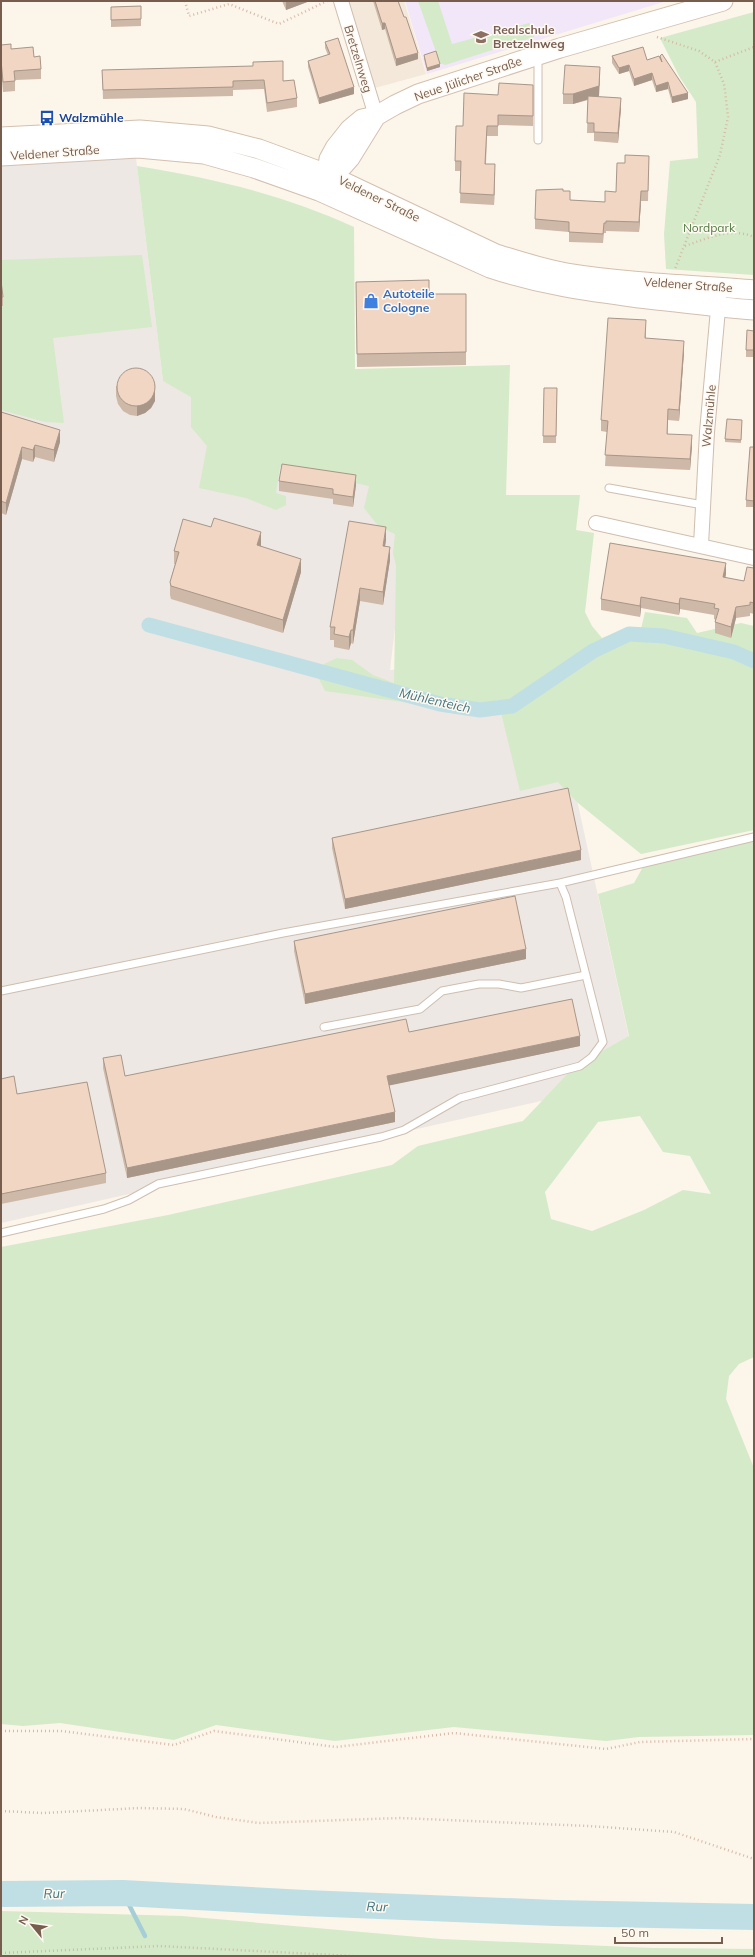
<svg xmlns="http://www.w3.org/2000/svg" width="755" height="1957" viewBox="0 0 755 1957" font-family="Mulish,sans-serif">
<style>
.residential{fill:#f3e8d9}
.industrial{fill:#ede8e3}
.education{fill:#f2e6f9}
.green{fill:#d5eac8;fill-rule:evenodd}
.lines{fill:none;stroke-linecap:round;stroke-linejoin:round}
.stream{stroke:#a5ced7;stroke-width:4.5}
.canal{stroke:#bfdfe5;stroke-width:15}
.river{stroke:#bfdfe5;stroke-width:26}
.lane-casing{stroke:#cebeb0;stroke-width:9}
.street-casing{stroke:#cebeb0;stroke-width:16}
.secondary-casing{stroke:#d3c0b0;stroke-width:21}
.path{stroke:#d6b9a5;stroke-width:2.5;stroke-dasharray:1 3;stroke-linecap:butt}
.lane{stroke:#fff;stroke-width:7}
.street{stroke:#fff;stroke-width:14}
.secondary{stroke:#fff;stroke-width:19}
.wall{fill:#ceb8a8}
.shaded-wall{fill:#a89688}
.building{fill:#f0d6c3;stroke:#a89688}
.labels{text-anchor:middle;stroke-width:3;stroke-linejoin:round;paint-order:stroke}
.education-label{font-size:12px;font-weight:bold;fill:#785e54;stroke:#fef9f1;text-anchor:start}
.street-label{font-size:12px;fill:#765d4e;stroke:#fef9f1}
.transit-label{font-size:12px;font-weight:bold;fill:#164399;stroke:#fef9f1;text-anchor:start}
.park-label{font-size:12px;fill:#547b46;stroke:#fef9f1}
.shop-label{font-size:12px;font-weight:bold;fill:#366cbe;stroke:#fef9f1;text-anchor:start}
.water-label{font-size:13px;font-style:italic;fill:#457681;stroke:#fef9f1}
</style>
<rect width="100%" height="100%" fill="#fcf5ea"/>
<!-- residential -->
<path class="residential" d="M343,1h61l22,73 -55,15z"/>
<!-- industrial -->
<path class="industrial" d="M136,158l27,223 248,111 -21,178 156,-12 92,421 -637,144v-1061z"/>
<!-- education -->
<path class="education" d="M405,1h262l-240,73z"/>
<!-- green -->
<path class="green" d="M418,1h20l14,43 77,-21c7,4 6,7 5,14l-89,28 -5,-2z
M754,12v263l-88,-6 -2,-35 6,-73 28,-3 -2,-56 -17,-26 -19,-38z
M137,166c76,12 147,29 217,61l1,142 155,-4 -4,130h74l-4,35 18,3 -9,79 7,14 10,12 25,-10 14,1 4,-17 42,6 10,15 44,-10 13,3v204l-113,24 -63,-51 -20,-21 -38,9 -22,-91 -19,5 -18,9 -51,-11 -85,-12 -8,-16 7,-11 13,-6 15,2 21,15 21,8 2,-117 -3,-13 2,-19 -16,-7 -15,-19 5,-22 -89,-19 -4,26 10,3v9l-10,5 -30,-12 -47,-10 8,-42 -16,-19v-30l-28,-16z
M142,255l10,72 -99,11 11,85 -19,-1 -44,-12v-150z
M754,837v520l-15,7 -10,12 -3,23 28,69v267l-115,2 -33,4 -152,-14 -119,14 -119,-16 -42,15 -114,-17 -37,3 -22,-2v-477l167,-32 224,-50 26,-19 105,-25 51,-54 55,-31 -31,-142 36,-11 10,-18 -1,-7zM640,1116l23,36 27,4 21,38 -28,-4 -39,20 -52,21 -41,-12 -6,-27 53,-70z
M1,1911l181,5 259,23 212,9 101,1v7h-753z"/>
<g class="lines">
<!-- stream -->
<path class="stream" d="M123,1893l22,43"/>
<!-- canal -->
<path class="canal" d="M149,625l291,79 40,6 32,-4 81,-55 36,-17 35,2 70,16 20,9"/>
<!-- river -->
<path class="river" d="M1,1894l122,-1 182,10 250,10 199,4"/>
<defs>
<path id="lane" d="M538,56v84
M609,488l94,17
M560,883l194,-46
M1,991l282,-58 277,-50 6,14 37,145 -11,15 -12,9 -120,32 -56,32 -23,7 -223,47 -29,16 -25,9 -103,24
M324,1027l96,-18 22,-18 37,-7h20l22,4 65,-13"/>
<path id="street" d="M341,1l35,115
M596,523l158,35
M701,545l6,-113 12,-134"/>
<path id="secondary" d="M1,137l139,-7 68,6 51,13 68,25 169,80c23,7 47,15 71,19 62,10 125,12 187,17
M1,156l137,-8 66,6 50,14 65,23 171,77c51,17 96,23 149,30 38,4 76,9 115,12
M327,174l15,-7 8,-9 26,-42
M322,185l5,-11 2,-15 6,-11 15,-19 12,-10 14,-3 19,-11 23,-11 142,-46 163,-47"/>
</defs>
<!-- lane casing -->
<use href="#lane" class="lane-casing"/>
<!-- street casing -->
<use href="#street" class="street-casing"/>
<!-- secondary casing -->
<use href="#secondary" class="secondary-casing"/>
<!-- path -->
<path class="path" d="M185,1l4,15 40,-12 50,20 48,-23
M657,37l42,14 16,11 9,22 2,15 2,18 -8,38 -45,114
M715,62l39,-15
M685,246c23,-8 46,-19 69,-9
M1,1731h60l113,14 40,-14 122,16 118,-14 152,16 34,-7 114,-3
M1,1811l42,2 97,-5 44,1 32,8 43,6 141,-5 189,8 85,6 80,27
M1,1953l158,-7 194,10"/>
<!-- lane -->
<use href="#lane" class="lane"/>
<!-- street -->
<use href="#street" class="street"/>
<!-- secondary -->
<use href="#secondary" class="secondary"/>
</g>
<!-- wall -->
<path class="wall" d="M282,1h28l-24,9z
M373,1h25l20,58 -22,7 -11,-37 -3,1z
M141,6v20l-30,1v-20z
M325,42l29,52 -35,10 -11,-37v-6l20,-6 -3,-7z
M1,45l33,12 7,12v10l-26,1v11l-12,1 -2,-23z
M424,55l16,12 -13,4 -3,-12z
M612,56l35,4 13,-2v-2l28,43 -16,4 -4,-14 -12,3 -4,-12 -18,6 -5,-15 -10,3 -7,-11z
M102,70l181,11 14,17v9l-30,5 -3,-23 -31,1v6l-130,3z
M600,77l-1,19 -1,1 23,11 -3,35 -24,-2v-8h-7l1,-33 -15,4h-10v-10z
M533,85v41l-35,-1v11h-11l-1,28 9,10 -1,31 -34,-2 1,-32h-6v-10l8,-35 35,-31z
M649,156l-1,45h-7l-2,31 -33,-1v2h-2l-1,10 -34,-1v-10l-34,-3v-10l28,-28 7,9 35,2 11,-10 9,-29z
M1,281l2,16v9h-2z
M356,282l73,12h37v71l-109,2z
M646,331v7l38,14 -5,69 -11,-1 -1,14 25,12 -2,24 -85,-4 2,-34 -6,-1v-11z
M754,331v26h-8v-7z
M155,383v18l-4,7 -6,5 -8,3 -7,-1 -7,-4 -5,-7 -2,-8v-10z
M544,388h13l-1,55h-13z
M1,412l59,30 -6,20 -19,-5 -2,5 -11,-3 -16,56 -5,-2z
M742,420l-1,23 -16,-1v-3z
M754,447v60h-8v-7z
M279,481l77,4 -3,22 -20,-3v-5l-54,-8z
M386,540l-1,6 5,14 -7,45 -23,-4 -7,43 -2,-1 -2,7 -15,-3v-7h-4v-13z
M261,545v2l40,25 -18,61 -112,-34 -1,-4v-13l5,-18h-1v-13z
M754,568v46l-4,-1v3l-14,2 -5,20 -16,-5v-11l1,-2 -2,-1v-4l-34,-6 -1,6 -38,-7 -1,9 -39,-7v-11l125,-25 -1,4 19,3z
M332,838l249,22 -236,49 -13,-61z
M294,941l232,18 -221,45 -11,-53z
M409,1032l171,14 -191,39 6,37 -268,56 -24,-110v-10l22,18z
M1,1079l16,15 89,79v10l-105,21z"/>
<!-- shaded-wall -->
<path class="shaded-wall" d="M286,1h24l-24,9z
M382,23h3v6l-3,1z
M418,53v6l-22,7v-7z
M440,64v3l-13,4v-3z
M629,65v6l-10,3v-6z
M600,67l-1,29 -26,8v-10z
M652,73v7l-18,6v-7z
M668,82v7l-12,3v-6z
M354,87v7l-35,10v-6z
M688,93v6l-16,4v-6z
M621,98v10l-3,35v-10z
M495,164v10l-1,31v-10z
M641,191v10l-2,31v-10z
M684,341v11l-5,69v-11z
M155,391v10l-4,7 -6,5 -8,3v-10z
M668,409v11l-1,25v-11z
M60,430v12l-6,20v-12z
M692,435v11l-2,24v-11z
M35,445v12l-2,5v-12z
M22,447v12l-16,56v-12z
M356,475v10l-3,22v-10z
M386,527v13l-3,19v-13z
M261,532v13l-4,14v-14z
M390,547v13l-7,45v-13z
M301,559v13l-18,61v-13z
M726,563v11l-3,15v-12z
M360,588v13l-7,43v-14z
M641,597v11l-1,9v-11z
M680,598v11l-1,6v-11z
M736,607v11l-5,20v-11z
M351,630v13l-2,7v-13z
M581,850v10l-236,49v-10z
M526,949v10l-221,45v-10z
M580,1036v10l-193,40v-10z
M395,1112v10l-268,56v-10z"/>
<!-- building -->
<path class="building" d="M375,1h23l6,16h2l12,36 -22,6 -11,-36h-3z
M141,6v13l-30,1v-13z
M338,38l16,49 -35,11 -11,-37 22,-7 -5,-12z
M11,44v5l22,-2 1,10 6,-1 1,13 -27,2 1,10 -12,1 -2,-22v-15z
M643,47l4,13 12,-4 3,6 -2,-6 2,-2 26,39 -16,4 -4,-15 -12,4 -4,-13 -18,6 -5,-14 -10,3 -7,-12z
M436,51l4,13 -13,4 -3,-13z
M283,61v20l11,-1 3,18 -30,5 -3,-23 -31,1v6l-130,3 -1,-20 151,-4v-4z
M565,65l35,2 -1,19 -26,8h-10z
M499,83l34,2v31l-35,-1v11h-11l-2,38h10l-1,31 -34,-2 1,-32h-6l1,-35h7l1,-33 34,2z
M588,96l33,2 -3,35 -24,-1v-9h-7z
M625,155l24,1 -1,35h-7l-2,31 -33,-1v2h-2l-1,11 -34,-2v-10l-34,-3 1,-29 27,-1v2h7v9l35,2v-11l11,1 1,-29h8z
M429,280v14h37v58l-109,2 -1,-72z
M1,281l2,16h-2z
M608,318l38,2 -1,18 39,3 -5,69 -11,-1 -1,25 25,1 -2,24 -85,-4 3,-34 -7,-1z
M747,330l7,1v19h-8z
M117 387a19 19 0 1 1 38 0a19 19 0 1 1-38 0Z
M544,388h13l-1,48h-13z
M1,412l59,18 -6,20 -19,-5 -2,5 -11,-3 -16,56 -5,-2z
M727,419l15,1 -1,20 -16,-1z
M750,447h4v54l-8,-1z
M282,464l74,11 -3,22 -20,-3v-5l-54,-8z
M214,518l47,14 -4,13 44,14 -18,61 -112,-34 -1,-4 9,-30 -5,-1 9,-32 28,8z
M349,521l37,6 -3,19 7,1 -7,45 -23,-4 -7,42h-2l-2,7 -15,-3 1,-7h-5z
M610,543l116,20 -3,14 21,4 3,-14 7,1v35l-4,-1v3l-14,2 -5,20 -16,-5 4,-13 -5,-1 1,-4 -35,-6 -1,6 -38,-7 -1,9 -39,-7z
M568,788l13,62 -236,49 -13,-61z
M515,896l11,53 -221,45 -11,-53z
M572,999l8,37 -193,40 8,36 -268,56 -24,-110 18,-3 4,21 281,-57 3,13z
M14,1076l3,18 70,-12 19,91 -105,21v-115z"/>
<!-- icons -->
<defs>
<symbol id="school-bare" viewBox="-9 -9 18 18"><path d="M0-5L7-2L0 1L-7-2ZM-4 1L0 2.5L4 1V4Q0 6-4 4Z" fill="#8d6e63" stroke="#fef9f1" stroke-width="2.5" paint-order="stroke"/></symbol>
<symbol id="bus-bare" viewBox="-9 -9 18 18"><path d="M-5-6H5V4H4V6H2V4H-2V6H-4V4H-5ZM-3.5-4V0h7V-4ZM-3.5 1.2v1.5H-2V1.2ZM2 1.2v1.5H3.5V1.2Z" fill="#1a4fb4" stroke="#fef9f1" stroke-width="2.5" paint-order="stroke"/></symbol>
<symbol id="shop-bare" viewBox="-9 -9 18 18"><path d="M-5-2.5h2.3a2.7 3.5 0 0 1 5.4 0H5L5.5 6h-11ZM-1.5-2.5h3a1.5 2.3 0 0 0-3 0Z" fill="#3f7fe0" stroke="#fef9f1" stroke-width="2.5" paint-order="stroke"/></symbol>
</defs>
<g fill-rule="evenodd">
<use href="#school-bare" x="470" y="26" width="22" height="22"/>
<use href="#bus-bare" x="36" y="107" width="22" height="22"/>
<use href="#shop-bare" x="360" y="290" width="22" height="22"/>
</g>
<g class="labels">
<!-- education labels -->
<g class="education-label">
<text x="493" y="34">Realschule<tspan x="493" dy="14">Bretzelnweg</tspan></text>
</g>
<!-- street labels -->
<g class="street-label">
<text transform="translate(358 59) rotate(73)" y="4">Bretzelnweg</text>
<text transform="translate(468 79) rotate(-19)" y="4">Neue Jülicher Straße</text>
<text transform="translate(55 153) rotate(-4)" y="4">Veldener Straße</text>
<text transform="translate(379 199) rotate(26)" y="4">Veldener Straße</text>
<text transform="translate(688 285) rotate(4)" y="4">Veldener Straße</text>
<text transform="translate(709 416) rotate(-85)" y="4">Walzmühle</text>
</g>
<!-- transit labels -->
<g class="transit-label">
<text x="59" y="122">Walzmühle</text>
</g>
<!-- park labels -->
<g class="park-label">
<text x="709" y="232">Nordpark</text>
</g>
<!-- shop labels -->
<g class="shop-label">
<text x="383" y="298">Autoteile<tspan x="383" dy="14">Cologne</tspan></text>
</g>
<!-- water labels -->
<g class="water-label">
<text transform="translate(435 700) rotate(13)" y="5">Mühlenteich</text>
<text transform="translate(54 1893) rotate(-1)" y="5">Rur</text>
<text transform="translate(377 1906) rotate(2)" y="5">Rur</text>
</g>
</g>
<!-- border -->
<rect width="755" height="1957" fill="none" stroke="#765d4e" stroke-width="4"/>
<!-- north arrow -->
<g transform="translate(32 1925) rotate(299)" stroke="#fef9f1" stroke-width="3" paint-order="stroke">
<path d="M0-3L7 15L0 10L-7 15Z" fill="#765d4e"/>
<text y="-6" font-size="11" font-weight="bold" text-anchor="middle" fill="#765d4e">N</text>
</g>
<!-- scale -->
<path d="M615 1937v6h107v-6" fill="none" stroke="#765d4e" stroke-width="2"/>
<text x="621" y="1937" font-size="12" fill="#765d4e" stroke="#fef9f1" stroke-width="3" paint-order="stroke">50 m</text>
</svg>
